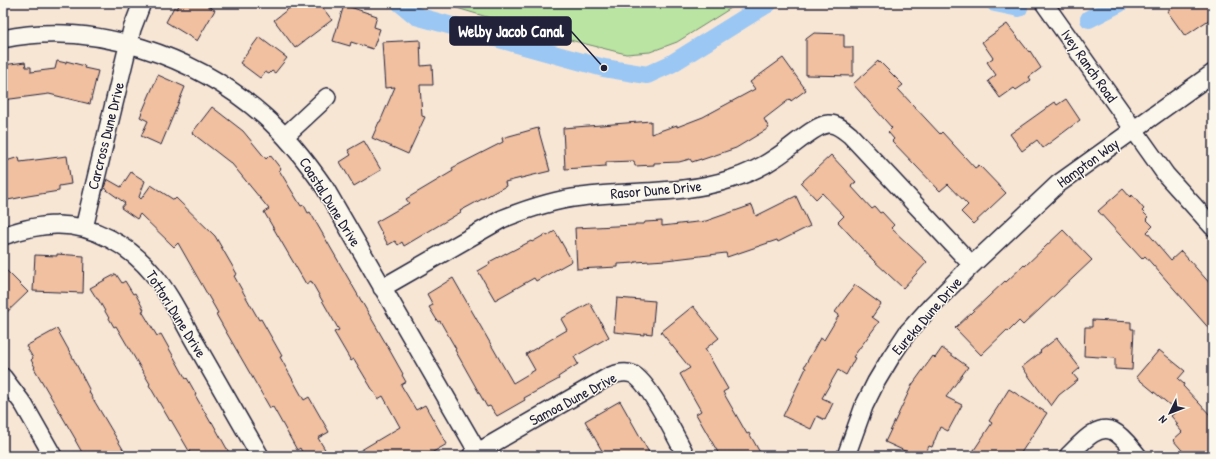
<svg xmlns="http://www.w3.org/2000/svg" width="1216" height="459" viewBox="0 0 1216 459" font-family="'Patrick Hand',sans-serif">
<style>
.green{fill:#bae4a1;stroke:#6e836e}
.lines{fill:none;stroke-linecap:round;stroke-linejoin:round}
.canal{stroke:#9ac7f4;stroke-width:18}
.building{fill:#f0c0a0;stroke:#22223b}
.minor-casing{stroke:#22223b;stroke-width:20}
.minor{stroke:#fbf7ec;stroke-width:17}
.labels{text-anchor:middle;stroke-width:3;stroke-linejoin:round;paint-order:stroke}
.street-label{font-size:15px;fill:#22223b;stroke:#fbf7ec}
.leader{fill:none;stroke:#22223b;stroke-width:1.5}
.callout-dot{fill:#22223b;stroke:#fbf7ec;stroke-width:1.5}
.callout{fill:#22223b;stroke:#22223b;stroke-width:1.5}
.callout-label{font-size:16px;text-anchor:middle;font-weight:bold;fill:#fff}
</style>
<rect width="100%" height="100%" fill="#f8e6d5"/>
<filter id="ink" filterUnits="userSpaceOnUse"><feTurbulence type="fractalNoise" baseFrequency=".025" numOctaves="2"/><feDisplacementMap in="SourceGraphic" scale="8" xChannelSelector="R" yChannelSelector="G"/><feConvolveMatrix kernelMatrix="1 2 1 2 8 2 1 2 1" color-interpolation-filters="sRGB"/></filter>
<g filter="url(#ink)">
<!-- green -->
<path class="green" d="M440,3h299l-62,39 -27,10 -24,2 -92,-23z"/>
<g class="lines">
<!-- canal -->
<path class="canal" d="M400,3l16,13 188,52 43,7 24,-11 98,-61
M995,3l24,5
M1089,19l31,-16"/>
</g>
<!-- building -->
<path class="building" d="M180,3h22l13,7 -18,31 -31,-19 8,-15 3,2z
M296,3h23l13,17 -37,28 -21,-28z
M1178,3h35v14l-28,19 -18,-25z
M344,5l33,11 -3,11 6,2 -7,20 -22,-7 -1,4 -17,-5z
M1007,24l22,28 1,-1 11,17 -12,9 2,3 -15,10 -2,-2 -14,10 -12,-17 8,-6 -9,-13 6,-4 -11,-16z
M814,33l30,1v13h9v29l-47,-1v-36z
M259,37l28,21 -12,15 -3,-2 -3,3 -4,-2 -5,6 -20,-15z
M420,40l1,26 11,-1 1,20h-13l2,31 3,1 -17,37 -36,-16 7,-16h1l15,-35 -10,1 -3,-46z
M783,58l23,32 -15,11 -1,-2 -26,20 5,9 -33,20 -35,12v-1l-9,3 -2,-3 -11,3 -25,1v2l-19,1 -1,-5 -28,1v4l-41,3 -2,-41 88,-7v13l26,-9v2l26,-10 52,-28 -5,-7z
M57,61l9,2v-2l19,5 -1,2 14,3 -8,33 -41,-10 -46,6v-35l22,-3 1,5h5v5l24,-3z
M878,61l1,2 1,-1 23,23 -5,4 42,45 2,-2 33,36 4,-3 27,28 -33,31 -12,-12 7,-7 -20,-21 -8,7 -48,-50 2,-2 -6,-7 4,-4 -39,-44z
M158,75l27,12 -24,58 -20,-9 7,-15 -8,-4z
M1066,99l14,21 -37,28 -6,-8 -15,11 -12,-17 45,-32 2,3z
M212,107l31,24 23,28 4,-4 11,14 -2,1 22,36 3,-1 4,8 2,-1 75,130 18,32 -1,1 4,7 -5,3 15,25 9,-5 22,39 -21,12h-75l49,-29 -17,-31 -5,3 -24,-40 -3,2 -17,-29 5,-2 -28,-49 -5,3 -42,-72 5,-3 -37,-45 -40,-31z
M538,128l12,43 -45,11 1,4 -46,25 1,1 -57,34 -2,-4 -4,3 -3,-4 -7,4 -12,-23 33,-19 -3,-4 47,-28 -1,-3 51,-26 -1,-4z
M364,141l17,29 -27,16 -14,-24 11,-7 -3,-5z
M831,155l25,27 -5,4 21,23 3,-2 5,6 2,-1 12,13 -3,3 36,34 -24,26 -30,-28 -35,-38 6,-6 -22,-23 -6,6 -15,-16z
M67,156l4,28 -12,2v5l-31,5 -25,5v-39l16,-5 1,5z
M131,172l14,9 -6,16 2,2 10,-14 23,15 2,-2 39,38 22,38 -3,2 25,44 2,-1 21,37 -2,1 24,43 5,-3 20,35 -11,6 11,18h-25l-4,-8 -3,2 -24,-43 -3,1 -45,-78 -9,-16 2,-1 -40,-70 -4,4 -34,-33 -3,5 -16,-11 4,-5 -21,-15 3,-9 14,8z
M1123,189l7,8 2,-2 12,14 -2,2 6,6 -2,2 7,7 -6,6 24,28 10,-9 32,36v46l-68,-77 -3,3 -44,-48z
M796,196l14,30 -32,16 -1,-2 -50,17 -1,-4 -60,7 -31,2v1l-17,1v3l-41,2 -2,-41 60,-3v-1h9l1,-2 17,-1v5l44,-5 46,-16 4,11z
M1063,230l29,30 -69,65 -4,-4 -11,11 -1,-2 -26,25 -26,-27 50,-47 1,1 18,-17 1,1z
M555,231l17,30 -36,20 -2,-3 -39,22 -17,-29 12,-7 -1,-2 17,-9v1l25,-13 1,1 14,-8 1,2z
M57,254l27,2 -1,37 -50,-2 2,-36 22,1z
M3,267l25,25 -25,24z
M116,274l6,9 3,-2 8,13 2,-1 9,17 -2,1 15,25 4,-2 25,45 1,-1 9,16 -1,1 16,28 1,-1 19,34h-39l-21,-36 -1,1 -21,-36 1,-1 -34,-58 -2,1 -16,-28h-1l-7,-11z
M453,278l60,105 22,-13 -9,-16 41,-24 -6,-11 29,-16 19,34 -35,20 4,7 -20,13 1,2 -35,19 1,2 -28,16 -7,-10 -3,1 -32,-57 1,-1 -16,-28 -2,1 -9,-15 4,-2 -6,-11z
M855,285l26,19 -9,13 7,5 -26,35 2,1 -9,17 -8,-5 -16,28 11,5 -8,17 -8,-4 -6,13 -28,-13 23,-48 -2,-1 16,-29 4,2 15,-25 -4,-3z
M617,298l38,3 -3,33 -8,-1v2l-30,-3z
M693,306l26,32 -14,11 23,40 -5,3 24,42 2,-1 13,23h-42l-24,-42 5,-3 -21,-37 10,-6 -29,-36z
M1092,320l39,2v7h3l-2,41 -17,-1v-11l-31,-2 1,-29h7z
M57,329l15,27 18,35 -1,1 38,64h-43l-9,-16h1l-42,-72 1,-1 -4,-7 2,-2 -7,-12z
M1057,338l23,30 -7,6 5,6 -19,15 -8,11 -29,-39 19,-15 -1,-1z
M942,348l26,19 -22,30 16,8 -14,26 -8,-4 -8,20 -3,-1 -5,10h-8l-31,-14 27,-57 21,-29 2,2z
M1159,350l26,21 -7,8 6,5 -1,2 30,32v38h-26l-14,-16 9,-8 -6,-7 2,-1 -7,-8 6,-5 -41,-34z
M1009,389l38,24 -28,43h-49l22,-33 -3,-2z
M620,401l31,55h-46l-20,-35z"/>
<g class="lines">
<defs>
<path id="minor" d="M1044,3l122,172 47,52
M3,39c91,-19 193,17 261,77 24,21 43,46 61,72l155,268
M285,136l42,-39
M84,228l48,-199 10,-26
M3,236c17,-6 35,-11 53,-11 37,-1 74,21 97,49 18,21 30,48 44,72 21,37 42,73 63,110
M382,288l120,-69c25,-10 51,-19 79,-22 50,-7 101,-2 150,-18 16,-5 31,-12 44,-21 14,-8 39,-33 53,-34 8,-1 16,6 22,11l122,130
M3,377l21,28 29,51
M471,456l137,-79c7,-3 16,-6 24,-3 16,6 45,65 54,82
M846,456l18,-50 12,-24 15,-25 16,-24 26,-29 39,-39 86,-81 155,-111
M1068,456c11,-10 28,-33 45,-25 10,5 18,17 25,25"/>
</defs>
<!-- minor casing -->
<use href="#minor" class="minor-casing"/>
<!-- minor -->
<use href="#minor" class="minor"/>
</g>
</g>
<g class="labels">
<!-- street labels -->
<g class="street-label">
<text transform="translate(1089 66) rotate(55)" y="5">Ivey Ranch Road</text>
<text transform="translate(106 136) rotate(-76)" y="5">Carcross Dune Drive</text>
<text transform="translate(1088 163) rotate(-36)" y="5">Hampton Way</text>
<text transform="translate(656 190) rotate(-5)" y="5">Rasor Dune Drive</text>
<text transform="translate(330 202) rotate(58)" y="5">Coastal Dune Drive</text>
<text transform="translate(176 314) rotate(58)" y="5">Tottori Dune Drive</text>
<text transform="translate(927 316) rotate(-49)" y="5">Eureka Dune Drive</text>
<text transform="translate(573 399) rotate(-28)" y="5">Samoa Dune Drive</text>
</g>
</g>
<!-- callouts -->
<path class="leader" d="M604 68L571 31"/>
<circle class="callout-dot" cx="604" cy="68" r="4"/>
<rect class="callout" x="450" y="17" width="121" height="28" rx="4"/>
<g class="callout-label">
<text x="511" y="37">Welby Jacob Canal</text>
</g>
<!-- margin -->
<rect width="1216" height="459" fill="none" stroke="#fbf7ec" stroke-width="16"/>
<rect x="8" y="8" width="1200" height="443" fill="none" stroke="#22223b" stroke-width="1.5" filter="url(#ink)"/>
<!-- north arrow -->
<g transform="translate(1170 413) rotate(227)" stroke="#fbf7ec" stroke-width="3" paint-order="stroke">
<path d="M0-3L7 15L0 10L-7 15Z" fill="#22223b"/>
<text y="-6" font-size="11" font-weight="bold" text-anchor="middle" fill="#22223b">N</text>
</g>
</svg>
